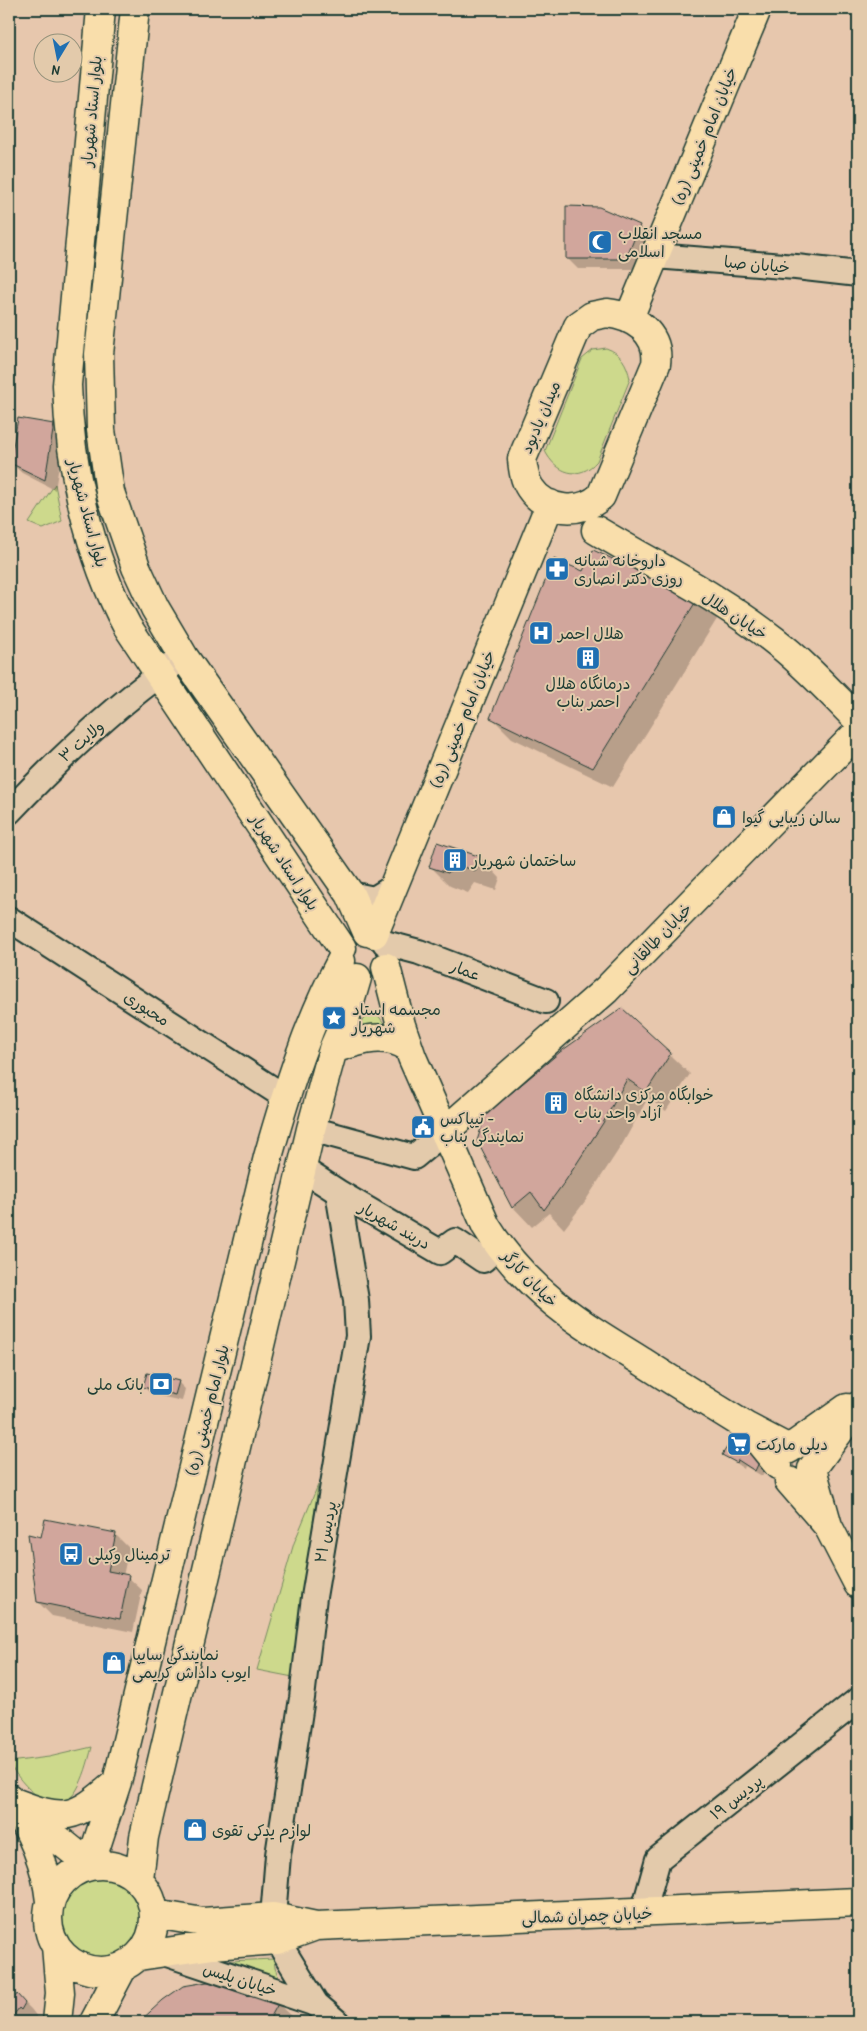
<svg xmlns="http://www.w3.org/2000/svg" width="867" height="2031" viewBox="0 0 867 2031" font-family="'Patrick Hand','Playpen Sans Arabic',sans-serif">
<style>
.green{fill:#cdd98c;stroke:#768b60}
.shadow{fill:#0003}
.building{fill:#d1a69c;stroke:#1f3d34}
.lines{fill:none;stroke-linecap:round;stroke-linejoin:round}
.minor-casing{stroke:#1f3d34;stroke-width:28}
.major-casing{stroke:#1f3d34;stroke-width:31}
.minor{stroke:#e3caab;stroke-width:24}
.major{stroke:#f9deab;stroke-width:28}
.labels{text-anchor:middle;stroke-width:4;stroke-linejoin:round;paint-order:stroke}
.street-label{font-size:16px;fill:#1f3d34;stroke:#e3caab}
.poi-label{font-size:16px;fill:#1f3d34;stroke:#e3caab;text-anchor:start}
</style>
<rect width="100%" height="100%" fill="#e7c7ad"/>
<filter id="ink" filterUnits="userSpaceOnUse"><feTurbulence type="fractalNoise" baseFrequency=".02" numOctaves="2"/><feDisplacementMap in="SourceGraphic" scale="10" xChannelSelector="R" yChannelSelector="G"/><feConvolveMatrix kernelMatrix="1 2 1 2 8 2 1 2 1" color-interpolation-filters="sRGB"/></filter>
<g filter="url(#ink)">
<!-- green -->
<path class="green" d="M606,348c15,5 21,16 24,31l-33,82c-18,21 -41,12 -52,-10l37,-92 11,-9z
M55,484l7,37 -19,8 -14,-6z
M368,1012l9,2 16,21h-40z
M318,1485l-25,192 -36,-7 37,-127z
M92,1747c-4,15 -8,31 -16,44 -22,32 -55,-7 -67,-28v-1l40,-5z
M56 1918a45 45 0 1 1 90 0a45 45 0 1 1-90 0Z
M274,1959l1,9 6,16 -52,-23z"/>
<!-- shadow -->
<path class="shadow" d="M639,226l11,10 -13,33h-59l-10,-10z
M53,425l11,10 -9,55 -33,-17 -11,-10z
M697,599l20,20 -104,168 -101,-49 -20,-20z
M481,858l19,20 -4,12 -21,-7 -7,10 -18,-7 -20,-20z
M622,1010l68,64 -24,37 -18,-13 -25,45 -37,57 -22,29 -15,-16 -17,14 -19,-20z
M178,1382l7,7 -3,12 -31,-7 -7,-7z
M724,1455l44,9 -6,12 -17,-10 -1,3z
M115,1534l14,14 -6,28 5,1 14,13 -9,42 -81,-16 -14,-14z
M9,1994l6,4 2,-3 14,14 7,9 -2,4h-27z
M164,2001l114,3 14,13 -3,5h-149z"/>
<!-- building -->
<path class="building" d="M566,206l33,1 41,18 -14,34h-60z
M18,418l36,6 -9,56 -35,-17z
M593,550l105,48 -105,170 -103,-50 64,-159 29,12z
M437,842l44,15 -5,14 -21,-7 -7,9 -19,-6z
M622,1008l49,45 -25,39 -19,-13 -24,44 -37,57 -22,30 -13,-18 -19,16 -35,-67 8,-26 75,-63z
M147,1373l32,8 -4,14 -32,-8z
M736,1433l26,23 -7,15 -17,-11 -1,3 -15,-8z
M45,1519l71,14 -8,38 21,4 -9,44 -83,-17 -9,-68 13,3z
M219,1980l60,22 -11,20h-129l24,-22 20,-14z
M9,1992l6,5 2,-3 8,9 -4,7 -2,-2 -10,13z"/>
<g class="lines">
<defs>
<path id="minor" d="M655,256l141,11 62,7
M9,812c53,-56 111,-111 175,-155
M350,894l24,5 18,-11
M9,919l276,178
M385,943l34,9 127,49
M311,1129l103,28 30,-25
M338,1192l102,60 15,-11 28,19 15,-14
M643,1913l15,-54 200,-159
M273,1917l5,-62 24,-157 12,-101 44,-261 -2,-36 -18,-108 -37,-24
M277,1940l39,64 21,18
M164,1953l152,51"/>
<path id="major" d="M101,9l-34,376c2,80 22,171 60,241l215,322
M135,9l-36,345 2,76 9,62 26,75 19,41 29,49 166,237 17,38
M607,313c27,3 53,20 49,51l-55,132c-20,19 -55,16 -71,-8 -6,-9 -7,-19 -8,-29l56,-133 14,-10z
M629,318l128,-309
M596,530c60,36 125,68 179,111 30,23 56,52 83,79
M374,934l176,-430
M386,967l15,58 11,32 74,169c40,65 93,97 157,136 34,22 69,43 104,65
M333,1049c25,-8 51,-18 75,-2
M444,1132l162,-142 252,-258
M778,1465l-31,-38 42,22 58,-41
M789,1481l39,45 -16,-57 46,-63
M828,1526l30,58
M9,1798c22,31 37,66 41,103
M11,1801c54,21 62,20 106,-19
M22,1810l68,55
M48 1918a53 53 0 1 1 106 0a53 53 0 1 1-106 0Z
M90,1865l27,-83 151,-625c19,-67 40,-134 73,-196
M139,1880l5,-43 167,-708 22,-80 10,-23 14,-48
M155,1914l48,8 70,-5 43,9 542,-24
M56,1946l4,47 -3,29
M139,1956l74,-11 64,-5 39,-14
M94,2022l29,-55"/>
</defs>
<!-- minor casing -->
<use href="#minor" class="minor-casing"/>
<!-- major casing -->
<use href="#major" class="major-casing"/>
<!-- minor -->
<use href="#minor" class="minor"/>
<!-- major -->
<use href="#major" class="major"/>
</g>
</g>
<!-- icons -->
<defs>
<symbol id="mosque-square" viewBox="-11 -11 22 22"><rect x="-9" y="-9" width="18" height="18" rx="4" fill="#1f6fb2" stroke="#e3caab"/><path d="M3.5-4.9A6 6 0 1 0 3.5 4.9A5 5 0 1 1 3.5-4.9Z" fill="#fff"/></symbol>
<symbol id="pharmacy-square" viewBox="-11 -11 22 22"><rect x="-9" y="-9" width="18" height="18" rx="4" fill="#1f6fb2" stroke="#e3caab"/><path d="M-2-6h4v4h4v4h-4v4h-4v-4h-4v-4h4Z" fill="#fff"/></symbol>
<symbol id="hospital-square" viewBox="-11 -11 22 22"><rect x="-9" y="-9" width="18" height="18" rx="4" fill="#1f6fb2" stroke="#e3caab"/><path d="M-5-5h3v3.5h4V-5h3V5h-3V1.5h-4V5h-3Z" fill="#fff"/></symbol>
<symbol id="building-square" viewBox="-11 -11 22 22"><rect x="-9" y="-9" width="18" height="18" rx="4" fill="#1f6fb2" stroke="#e3caab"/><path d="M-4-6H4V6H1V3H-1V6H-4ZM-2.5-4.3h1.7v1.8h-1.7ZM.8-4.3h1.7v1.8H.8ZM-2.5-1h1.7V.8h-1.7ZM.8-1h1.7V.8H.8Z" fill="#fff"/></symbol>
<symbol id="shop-square" viewBox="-11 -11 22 22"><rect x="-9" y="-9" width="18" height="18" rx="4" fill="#1f6fb2" stroke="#e3caab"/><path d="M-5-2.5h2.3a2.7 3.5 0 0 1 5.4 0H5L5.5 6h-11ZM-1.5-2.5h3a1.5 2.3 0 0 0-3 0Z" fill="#fff"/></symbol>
<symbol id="sight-square" viewBox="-11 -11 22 22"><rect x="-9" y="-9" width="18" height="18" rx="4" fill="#1f6fb2" stroke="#e3caab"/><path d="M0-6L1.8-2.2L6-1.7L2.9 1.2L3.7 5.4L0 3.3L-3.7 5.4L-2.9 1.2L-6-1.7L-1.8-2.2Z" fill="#fff"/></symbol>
<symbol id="civic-square" viewBox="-11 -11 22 22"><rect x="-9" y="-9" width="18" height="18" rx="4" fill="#1f6fb2" stroke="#e3caab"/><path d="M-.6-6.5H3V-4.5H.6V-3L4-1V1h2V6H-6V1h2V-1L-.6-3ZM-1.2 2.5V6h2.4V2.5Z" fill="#fff"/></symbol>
<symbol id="bank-square" viewBox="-11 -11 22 22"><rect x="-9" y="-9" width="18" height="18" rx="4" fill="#1f6fb2" stroke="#e3caab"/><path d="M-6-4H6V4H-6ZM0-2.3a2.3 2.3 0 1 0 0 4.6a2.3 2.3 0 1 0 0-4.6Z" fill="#fff"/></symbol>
<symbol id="supermarket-square" viewBox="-11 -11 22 22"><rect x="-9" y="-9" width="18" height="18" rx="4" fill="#1f6fb2" stroke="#e3caab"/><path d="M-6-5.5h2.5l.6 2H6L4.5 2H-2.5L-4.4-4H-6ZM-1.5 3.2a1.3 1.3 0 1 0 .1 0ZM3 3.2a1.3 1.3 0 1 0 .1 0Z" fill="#fff"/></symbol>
<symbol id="bus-square" viewBox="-11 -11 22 22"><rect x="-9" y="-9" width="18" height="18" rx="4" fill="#1f6fb2" stroke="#e3caab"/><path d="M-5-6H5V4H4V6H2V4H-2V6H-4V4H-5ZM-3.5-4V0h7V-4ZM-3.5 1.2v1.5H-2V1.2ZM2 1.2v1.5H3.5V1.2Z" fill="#fff"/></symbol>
</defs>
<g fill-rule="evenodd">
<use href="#mosque-square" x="586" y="228" width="28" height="28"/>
<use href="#pharmacy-square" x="543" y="555" width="28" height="28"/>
<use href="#hospital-square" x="527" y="619" width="28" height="28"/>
<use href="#building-square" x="574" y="644" width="28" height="28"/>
<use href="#shop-square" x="710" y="803" width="28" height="28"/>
<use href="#building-square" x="441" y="846" width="28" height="28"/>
<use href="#sight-square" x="320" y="1004" width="28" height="28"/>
<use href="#building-square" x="542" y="1089" width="28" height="28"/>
<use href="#civic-square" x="409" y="1113" width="28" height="28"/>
<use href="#bank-square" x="147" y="1370" width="28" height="28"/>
<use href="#supermarket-square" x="725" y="1430" width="28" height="28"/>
<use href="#bus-square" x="57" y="1540" width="28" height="28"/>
<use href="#shop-square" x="100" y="1649" width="28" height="28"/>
<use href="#shop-square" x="181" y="1816" width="28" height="28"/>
</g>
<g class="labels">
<!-- street labels -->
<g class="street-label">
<text transform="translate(91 111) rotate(-85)" y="6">بلوار استاد شهریار</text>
<text transform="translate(704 136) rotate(-68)" y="6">خیابان امام خمینی (ره)</text>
<text transform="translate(757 264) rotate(5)" y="6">خیابان صبا</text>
<text transform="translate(540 417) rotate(-67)" y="6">میدان یادبود</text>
<text transform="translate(88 513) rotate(75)" y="6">بلوار استاد شهریار</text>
<text transform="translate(735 615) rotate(33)" y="6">خیابان هلال</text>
<text transform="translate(462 719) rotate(-68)" y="6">خیابان امام خمینی (ره)</text>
<text transform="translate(81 741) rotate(-41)" y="6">ولایت ۳</text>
<text transform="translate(285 862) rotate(57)" y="6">بلوار استاد شهریار</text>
<text transform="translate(657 938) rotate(-46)" y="6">خیابان طالقانی</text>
<text transform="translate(466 970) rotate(21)" y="6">عمار</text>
<text transform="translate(147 1008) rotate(33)" y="6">محبوری</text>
<text transform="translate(395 1225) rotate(30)" y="6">دربند شهریار</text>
<text transform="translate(530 1278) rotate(46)" y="6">خیابان کارگر</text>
<text transform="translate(207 1410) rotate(-76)" y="6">بلوار امام خمینی (ره)</text>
<text transform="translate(325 1532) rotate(-80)" y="6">پردیس ۲۱</text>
<text transform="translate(736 1797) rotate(-38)" y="6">پردیس ۱۹</text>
<text transform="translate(587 1915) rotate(-2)" y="6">خیابان چمران شمالی</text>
<text transform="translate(240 1979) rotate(18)" y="6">خیابان پلیس</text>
</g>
<!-- poi labels -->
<g class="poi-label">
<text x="618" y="239">مسجد انقلاب<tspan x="618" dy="18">اسلامی</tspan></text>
<text x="574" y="566">داروخانه شبانه<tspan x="574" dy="18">روزی دکتر انصاری</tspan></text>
<text x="558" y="639">هلال احمر</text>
<text x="588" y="689" text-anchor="middle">درمانگاه هلال<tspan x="588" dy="18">احمر بناب</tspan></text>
<text x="742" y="823">سالن زیبایی گیوا</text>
<text x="472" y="866">ساختمان شهریار</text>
<text x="352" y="1015">مجسمه استاد<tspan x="352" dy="18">شهریار</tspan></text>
<text x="574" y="1100">خوابگاه مرکزی دانشگاه<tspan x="574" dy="18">آزاد واحد بناب</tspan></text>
<text x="440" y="1124">تیپاکس -<tspan x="440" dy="18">نمایندگی بناب</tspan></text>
<text x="144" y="1390" text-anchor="end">بانک ملی</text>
<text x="756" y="1450">دیلی مارکت</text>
<text x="88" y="1560">ترمینال وکیلی</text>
<text x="132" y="1660">نمایندگی سایپا<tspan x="132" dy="18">ایوب داداش کریمی</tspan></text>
<text x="212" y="1836">لوازم یدکی تقوی</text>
</g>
</g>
<!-- margin -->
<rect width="867" height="2031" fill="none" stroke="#e3caab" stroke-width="30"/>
<rect x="15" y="15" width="837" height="2001" fill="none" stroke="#1f3d34" stroke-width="2" filter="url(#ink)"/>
<!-- north arrow -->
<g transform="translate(58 58) rotate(190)"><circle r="24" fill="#e3caab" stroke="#95927b"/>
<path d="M0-4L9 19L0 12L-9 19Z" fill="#1f6fb2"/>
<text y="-8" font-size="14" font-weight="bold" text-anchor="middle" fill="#1f3d34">N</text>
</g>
</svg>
